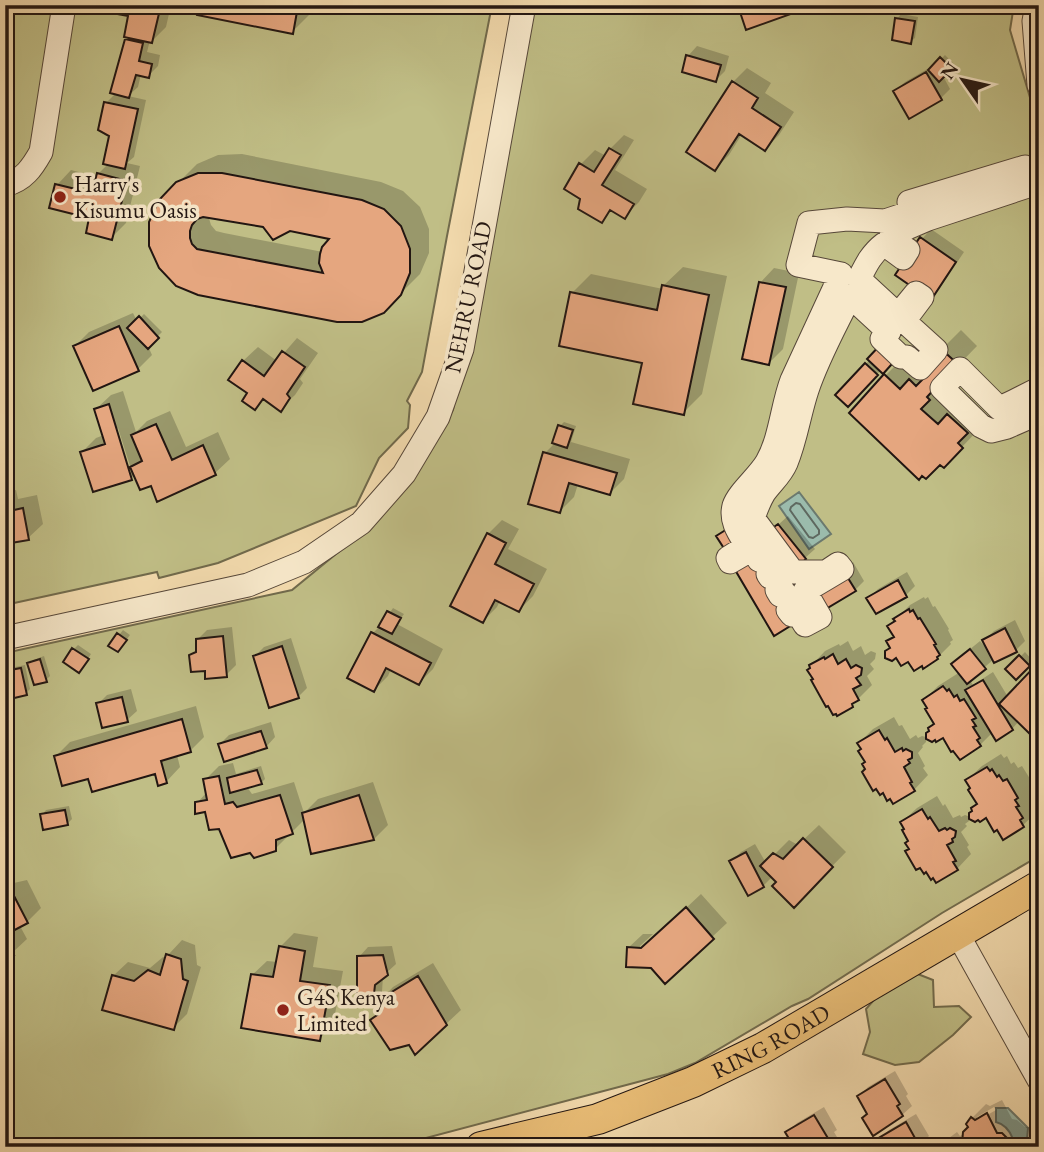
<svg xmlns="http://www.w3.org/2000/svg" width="1044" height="1152" viewBox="0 0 1044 1152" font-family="'EB Garamond',serif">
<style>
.green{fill:#c0be86;stroke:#716a4c;stroke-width:2}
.water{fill:#9bbbac;stroke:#6b796e;stroke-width:2}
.shadow{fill:#0003;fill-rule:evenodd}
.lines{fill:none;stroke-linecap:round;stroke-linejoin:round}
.shore{stroke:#5e685f;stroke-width:2}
.building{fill:#e5a67f;stroke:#221612;stroke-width:2;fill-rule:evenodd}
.minor-casing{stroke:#564739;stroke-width:25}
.major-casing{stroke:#221612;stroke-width:32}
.minor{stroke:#f7e8ca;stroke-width:23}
.major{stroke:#eabe77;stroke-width:30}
.poi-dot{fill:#8f2418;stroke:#f7e8ca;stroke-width:2.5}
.labels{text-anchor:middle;stroke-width:7;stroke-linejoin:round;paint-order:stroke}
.poi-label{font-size:23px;fill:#221612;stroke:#f7e8ca;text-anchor:start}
.street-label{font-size:23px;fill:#221612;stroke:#f7e8ca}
</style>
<rect width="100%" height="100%" fill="#f3dbae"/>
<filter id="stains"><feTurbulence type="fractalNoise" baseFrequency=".00286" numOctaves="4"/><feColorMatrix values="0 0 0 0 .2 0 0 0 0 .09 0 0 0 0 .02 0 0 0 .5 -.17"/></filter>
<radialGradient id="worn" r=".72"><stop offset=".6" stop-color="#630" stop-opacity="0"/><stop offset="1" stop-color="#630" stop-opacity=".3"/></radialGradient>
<!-- green -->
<path class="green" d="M5,5h487l-45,231 -25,136 -15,29 3,4 -2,23 -29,30 -23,48 -138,57 -59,15 -2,-6 -152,33z
M532,5h482l-4,25 29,98v728l-97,57 -134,86 -16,7 -97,57 -27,11 -276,73h-387v-494l287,-63 55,-45 71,-75 35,-60z
M900,967l33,13 1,27 25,-1 12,11 -18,18 -34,27 -24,3 -32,-11 7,-22 -4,-23 14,-16z"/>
<!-- water -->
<path class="water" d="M799,492l32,42 -22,15 -30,-43z
M996,1108h12l20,20 -1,11h-14c-3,-8 -9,-15 -17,-17z"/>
<!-- shadow -->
<path class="shadow" d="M93,5h78l-5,22 -14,14 -2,-1 -3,12 13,3 -2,11 -10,10 -7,-2 -3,13 -10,9 18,4 -12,57 -7,6 13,3 -14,57 -15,15 -54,-53 14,-15 27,7v-3l11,-11 2,-27 -5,-33 10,-10 10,-53 4,-4v-21z
M201,5h133l-5,5 -17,-3 -1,6 -19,19z
M901,14l17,3 -3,21 -5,4 -13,-23z
M697,46l32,10 -4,15 -9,9 -28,-24z
M945,55l9,9 -11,12 7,13 -9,9 -31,18 -15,-25 10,-9 31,-18z
M747,68l24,15 -6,10 29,19 -15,23 -14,14 -23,-15 -13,21 -14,14 18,-87z
M624,135l10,5 -19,30 32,19 -8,13 -14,14 -12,-7 -12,12 -20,-57 14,-14 11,6 4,-7z
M242,154l139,28 22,9 17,16 9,22v24l-9,21 -37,37 -185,-18 -38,-92 37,-37 21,-9zM208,215l56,10 69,13 -10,14 -99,-19 -8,-2 -5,-6z
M931,229l33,23 -24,36 -9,9 -9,-58z
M683,267l44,9 -25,118 -19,19 -39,-51 -72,-69 19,-19 72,15v-3z
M774,268l25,5 -16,76 -14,14 -9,-80z
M133,313l4,8 7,-7 18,18 -14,14 4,9 -14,14 -63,-23 14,-14z
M961,330l16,16 -31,32 11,28 11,-10 17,17 -9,10 4,5 -36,38 -59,-90 19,-19 38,-8z
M893,334l13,12 -25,24 -23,25h-20z
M297,338l21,15 -18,26 3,4 -8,12 -15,14 -15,-11 -10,10 -5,-15 -7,-32 15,-14 19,14z
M123,391l13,41 11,-11 23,-10 16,36 32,-15 12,27 -15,14 -57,26 -6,-15 -17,-9 -4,3 -37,12 -12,-38 14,-14 8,-3 -8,-26 15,-14zM118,428l14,44h-4l-13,-41z
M564,422l12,4 -5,16 59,17 -6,20 -14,14 -32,-9 -4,13 -14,14 -15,-58 9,-9 6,-18z
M16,490l2,9 19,-4 6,29 -15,14 -23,5v-51z
M788,516l27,33 -19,17 -7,9 5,9 4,-3 20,1 35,-20 11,19 -9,9 -56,29 -30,-86z
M502,520l17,9 -11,20 39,20 -14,27 -14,14 -19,-9 -3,6 -14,14 5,-87z
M907,572l8,14 -9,9 -30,17 -8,-13 10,-10z
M924,597l1,2 3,-2 5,10 2,-1 14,23 -1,1 5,10 -3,2 1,2 -14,14 -28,1 -18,-12 -3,-6 7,-6 -6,-9 21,-21z
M393,608l11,6 -7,10 46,25 -10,20 -14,14 -28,-14 -3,7 -14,14 -1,-57 9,-9z
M1015,620l10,21 -9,9 -22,9 -24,21 3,5 20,-13 15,25 11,24 -7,8 -19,3 -13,13 -45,-22 -11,-23 14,-14 22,-14 -7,-8 10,-9 17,-14 8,9 -3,-10 9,-9z
M232,627l4,38 -10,10 -20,-6 -15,-14 7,-6 -1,-9 10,-10z
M123,630l7,5 -8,11 -11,-1z
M291,638l16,50 -9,9 -44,-40 10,-10z
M848,641l5,10 8,-5 4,9 6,-4 5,2 -1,6 -5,5 4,5 -7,7 5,9 -20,20 -41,-39 14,-15 14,-7 1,2z
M78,645l13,9 -8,13 -9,-18z
M1025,652l8,9 -17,16 -8,-8z
M44,656l6,20 -4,4 -17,-16 4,-4z
M25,665l5,24 -4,4 -20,-21 4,-4z
M131,689l6,22 -10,9 -29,-16 9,-9z
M196,706l8,31 -14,14 -13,4 3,12 -14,15 -9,-10 -67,5 -34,-21 14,-14z
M894,717l5,9 3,-1 8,14 6,-4 2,3 4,-2 4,1v5l-4,4 1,1 -5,6 7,13 -2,2 5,7 -14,15 -47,-21 -1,-7 -7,-19 14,-14z
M271,722l4,15 -9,10 -46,-3 9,-9z
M1001,754l3,4 3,-2 4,8 3,-2 4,6 4,-2 10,16 -3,3 3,5 -3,3 7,10 -2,2 4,6 -15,14 -20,13 -17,-22 -17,1v4l-4,3 2,2 -6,6 8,13 -2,2 4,7 -14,15 -20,12 -26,-33 -5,-20 -4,-6 15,-14 20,-12 6,10 2,-2 8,14 7,-3 1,2 4,-2 6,2 7,-14 -11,-23 15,-14z
M233,763l3,11 25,-8 4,13 -4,4 -14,4 5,7 42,-12 10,31 14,-14 55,-17 15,43 -14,14 -69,-20 -30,30 -54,-22 -14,-17 -10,-7 10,-11 -2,-12 14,-14z
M69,806l3,13 -5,5 -25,-9 4,-5z
M819,825l27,27 -52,53 -15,-23 -6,-6 -10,10 -14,8 -17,-33 9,-9 14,-8 11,19 23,-23 9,5z
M27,880l14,28 -14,14 -7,4 7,13 -15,14 -7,4v-72z
M701,894l26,29 -62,58 -14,-15 -23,-18 15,-14h10l-13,12v5z
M294,933l24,4 -5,30 30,4 -10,54 -14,14 -67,-64 15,-14 11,1 2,-15z
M182,940l13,5 2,20 4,2 -14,47 -14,14 -60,-52 15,-14 22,6 13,-11 4,1 1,-3z
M392,946l4,18 -13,12 -1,16 -10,10 -13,-45 9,-10z
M433,963l28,47 -15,14 -65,-12 -2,-10 14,-15z
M895,1071l13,23 -2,2 6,10 -10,9 -33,-2 -10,-17 9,-9z
M1002,1100l10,19 5,1 8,7h14v20h-102l20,-15 3,4 5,-3 5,-7 2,-8 14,-14 4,2zM994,1107l2,3 -19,11v-4z
M824,1107l13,23 -3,2 6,10 -5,5h-39l-8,-15 9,-9z
M916,1114l13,22 -3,3 5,8h-47l-5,-8 10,-9z"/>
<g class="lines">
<!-- shore -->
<path class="shore" d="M796,503l4,1 19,26v4l-6,4 -4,-1 -19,-27 1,-3z"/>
</g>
<!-- building -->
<path class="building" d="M92,5h69l-9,38 -28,-6 4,-21 -37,-7z
M199,5h132l-1,7 -32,-6 -5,28 -96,-19z
M730,5h83v1l-67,24 -7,-21 -8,1z
M895,18l20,3 -4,23 -19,-4z
M125,39l18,4 -4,18 13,3 -3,14 -13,-3 -7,23 -19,-5z
M686,55l35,10 -5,17 -34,-10z
M940,57l12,12 -13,13 -11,-12z
M926,72l16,28 -33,19 -16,-28z
M732,81l26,17 -6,10 29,19 -16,24 -26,-17 -24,37 -29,-19z
M104,102l34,7 -13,60 -22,-5 6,-28 -11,-6z
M609,148l12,7 -19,30 32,19 -9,15 -15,-9 -8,13 -24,-14 2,-10 -16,-10 15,-26 15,9z
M97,173l30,8 -15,59 -26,-7 3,-15 -40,-10 6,-24 37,9z
M198,173h24l140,27 22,9 17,17 9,23v24l-9,22 -17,18 -22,9h-25l-139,-27 -22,-9 -17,-18 -10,-22v-24l10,-22 17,-18zM203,217l60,10 10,13 17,-9 39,8 -7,8 -2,7 -1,9 4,10 -126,-24 -5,-5 -2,-6v-7l2,-6 5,-6z
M920,237l36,25 -25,38 -36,-25z
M759,282l27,5 -17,78 -27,-6z
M662,285l47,10 -25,120 -51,-11 9,-41 -83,-17 11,-54 87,18z
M139,316l20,22 -11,11 -21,-21z
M119,326l20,45 -46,20 -20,-45z
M883,342l16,14 -16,18 -16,-15z
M940,348l20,18 -22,19 -11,12 3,3 -9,9 17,15 9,-10 21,19 -10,10 5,5 -19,20 -4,-3 -14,14 -4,-3 -3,4 -70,-67 35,-39 16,15 9,-10 7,7 11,-11z
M282,351l23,16 -18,27 3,4 -9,14 -18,-13 -8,11 -13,-9 5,-8 -19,-13 14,-20 22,16z
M865,363l13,12 -30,32 -13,-12z
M109,404l23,76 -39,12 -13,-40 25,-8 -11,-35z
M156,424l16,36 31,-15 13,30 -59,27 -6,-16 -11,4 -10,-23 12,-6 -11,-26z
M558,425l15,5 -6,18 -15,-5z
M543,452l74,21 -7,22 -41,-12 -9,30 -32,-9z
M23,508l6,32 -24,4v-32z
M778,524l28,35 -10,9 -29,-36z
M732,526l13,19 -16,11 -13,-20z
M487,533l19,10 -11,21 39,20 -15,28 -24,-12 -12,23 -33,-17z
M763,560l37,60 -26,16 -43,-73z
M843,570l13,21 -37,22 -12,-22z
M898,580l9,17 -31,17 -10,-16z
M909,609l1,3 3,-2 5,9 2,-1 16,26 -2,1 6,10 -3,2 1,2 -15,10 -1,-3 -8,5 -6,-9 -7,4 -5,-8 -4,3 -7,-3v-7l5,-3 -4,-7 8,-4 -7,-11 8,-5 -2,-2z
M387,611l14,7 -9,16 -14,-7z
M1005,628l12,24 -23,11 -12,-23z
M371,632l60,31 -12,22 -33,-17 -12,24 -27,-14z
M117,633l10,7 -9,12 -10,-6z
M223,636l4,41 -22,2v-8l-14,1 -2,-17 7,-3v-13z
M282,646l17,52 -30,10 -16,-52z
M72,648l17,11 -10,14 -16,-11z
M970,649l16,20 -19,15 -16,-20z
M833,654l5,10 8,-5 5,9 5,-3 6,3 -1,7 -5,3 5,7 -8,4 6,11 -7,4 1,3 -16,9 -1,-2 -3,1 -5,-9 -2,1 -15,-27 2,-1 -6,-9 3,-2 -1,-3 15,-8 1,2z
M1019,655l11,11 -14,14 -11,-11z
M40,659l7,23 -13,3 -7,-22z
M1039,662v65l-8,8 -32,-31z
M21,668l6,27 -17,4 -5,-28z
M983,680l30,50 -17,11 -31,-51z
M943,686l4,5 2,-2 5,8 3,-2 3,6 4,-2 12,19 -4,2 4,6 -3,1 7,11 -3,2 4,6 -21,14 -7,-9 -2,1 -8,-14 -7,4 -1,-2 -3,2 -6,-3v-6l3,-2 -1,-3 6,-4 -9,-15 2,-1 -5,-8z
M122,697l6,25 -26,6 -6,-25z
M182,719l9,33 -30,9 6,22 -9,3 -3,-12 -63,18 -4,-13 -26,7 -8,-30z
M879,730l6,10 2,-2 8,14 7,-4 1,3 3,-2 6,3v6l-4,2 2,3 -6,4 8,15 -2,1 5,8 -22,13 -3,-5 -3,2 -4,-8 -3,2 -4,-6 -3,2 -11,-19 3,-3 -3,-5 3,-2 -7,-11 3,-2 -4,-6z
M261,731l6,17 -43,14 -6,-18z
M987,767l3,4 2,-2 5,8 2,-2 4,6 4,-2 11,19 -3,2 4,6 -3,1 7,11 -3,2 4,7 -21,13 -6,-10 -3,2 -8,-14 -6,4 -2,-2 -3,2 -6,-3v-6l3,-2 -1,-3 6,-4 -9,-14 2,-2 -5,-8z
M257,770l5,14 -32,9 -3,-15z
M219,776l6,28 8,-2 4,5 43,-12 13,39 -17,6v11l-22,7 -4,-5 -19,5 -12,-29 -10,1 -4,-18 -10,2v-12l12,-2 -4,-21z
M359,795l15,45 -63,14 -9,-41z
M922,809l6,10 2,-2 9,14 6,-3 2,2 3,-2 6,3 -1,6 -3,2 1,3 -6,3 9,16 -3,1 5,8 -22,13 -3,-5 -2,2 -5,-8 -2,2 -4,-6 -4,2 -11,-19 4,-2 -4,-6 3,-2 -6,-11 2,-1 -4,-7z
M65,810l3,15 -25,5 -3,-16z
M803,838l30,29 -39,41 -22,-22 4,-4 -16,-16 13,-13 10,6z
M746,852l18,35 -16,9 -19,-35z
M13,894l15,29 -23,12v-40z
M686,907l28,32 -49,45 -14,-16 -25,-1 1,-20 14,1z
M5,939l9,16 -9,4z
M279,946l26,5 -5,30 30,4 -10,56 -79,-13 10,-54 22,3z
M166,954l15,5 2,20 5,2 -14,49 -72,-20 10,-35 22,6 14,-11 12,5z
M383,955l5,20 -13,10 -2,18 -16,2v-49z
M418,976l29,49 -32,30 -6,-10 -19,5 -20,-30 10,-7 -3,-12z
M885,1079l15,25 -3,2 6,10 -30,20 -11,-18 5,-4 -10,-18z
M987,1113l10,20h5l8,8h18l3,6h-82l8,-5 5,2 1,-12 5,-5 -2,-3 5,-7 4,3z
M814,1115l15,25 -3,2 3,5h-35l-9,-15z
M906,1122l14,25h-39l-4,-8z"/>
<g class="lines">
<defs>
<path id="minor" d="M1037,5l-3,16 5,64
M1025,167l6,18 -103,34 -21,9 -17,11 18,11 -5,8 -19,-14c-13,10 -18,21 -25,35l39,36 18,-22 6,4 -18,24 32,29 -16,18 -13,-11h-6l-19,-18 7,-7 -39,-36c-15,31 -32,61 -43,94 -8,24 -11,49 -21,73 -5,12 -15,20 -22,30 -5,8 -8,17 -11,25l40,54h33l12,-8 4,5 -37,22 15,26 -15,8 -8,-13 -5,3 -4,-5 5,-3 -9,-15 -4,3 -3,-5 4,-3 -7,-12 -4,2 -2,-3 3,-2 -8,-14 -4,2 -2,-4 3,-2 -4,-7 -26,15 -2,-4 19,-12c-8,-13 -17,-25 -13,-40 4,-13 25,-30 33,-44 14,-25 15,-56 25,-82l49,-106 -43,-9 11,-42 38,-4 38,2 27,-9 -3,-10z
M5,185c19,-5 27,-17 36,-33l23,-147
M1039,389c-14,6 -26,14 -40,19l-39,-39 -18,19 39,38 10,5 16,-4 32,-14
M5,638l243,-53 56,-23 57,-39 43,-49 34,-57 24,-68 62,-344
M957,933l82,147"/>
<g id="major">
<path id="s1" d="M481,1147l117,-28 95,-37 70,-34 276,-162"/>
</g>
</defs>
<!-- minor casing -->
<use href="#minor" class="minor-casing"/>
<!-- major casing -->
<use href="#major" class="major-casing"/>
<!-- minor -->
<use href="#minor" class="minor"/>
<!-- major -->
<use href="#major" class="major"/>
</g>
<!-- markers -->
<g class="poi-dot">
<circle cx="60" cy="197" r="7"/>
<circle cx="283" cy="1010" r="7"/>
</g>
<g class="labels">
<!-- poi labels -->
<g class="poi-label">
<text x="74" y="192">Harry's<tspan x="74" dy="26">Kisumu Oasis</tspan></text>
<text x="297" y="1005">G4S Kenya<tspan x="297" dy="26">Limited</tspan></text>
</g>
<!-- street labels -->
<g class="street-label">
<text transform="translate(468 297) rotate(-78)" y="8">NEHRU ROAD</text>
<text dy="8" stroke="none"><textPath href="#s1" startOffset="310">RING ROAD</textPath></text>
</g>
</g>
<!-- margin -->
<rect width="1044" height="1152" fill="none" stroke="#f3dbae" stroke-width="28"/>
<rect x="7" y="7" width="1030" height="1138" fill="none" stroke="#221612" stroke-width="3.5"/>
<rect x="14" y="14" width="1016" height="1124" fill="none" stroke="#221612" stroke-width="2"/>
<!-- north arrow -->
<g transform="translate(963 80) rotate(304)" stroke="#f7e8ca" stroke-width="5" paint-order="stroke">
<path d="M0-5L12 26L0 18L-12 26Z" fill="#221612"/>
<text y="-10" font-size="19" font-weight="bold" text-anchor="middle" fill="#221612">N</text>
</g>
<rect width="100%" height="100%" filter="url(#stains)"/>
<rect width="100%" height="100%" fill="url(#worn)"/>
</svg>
